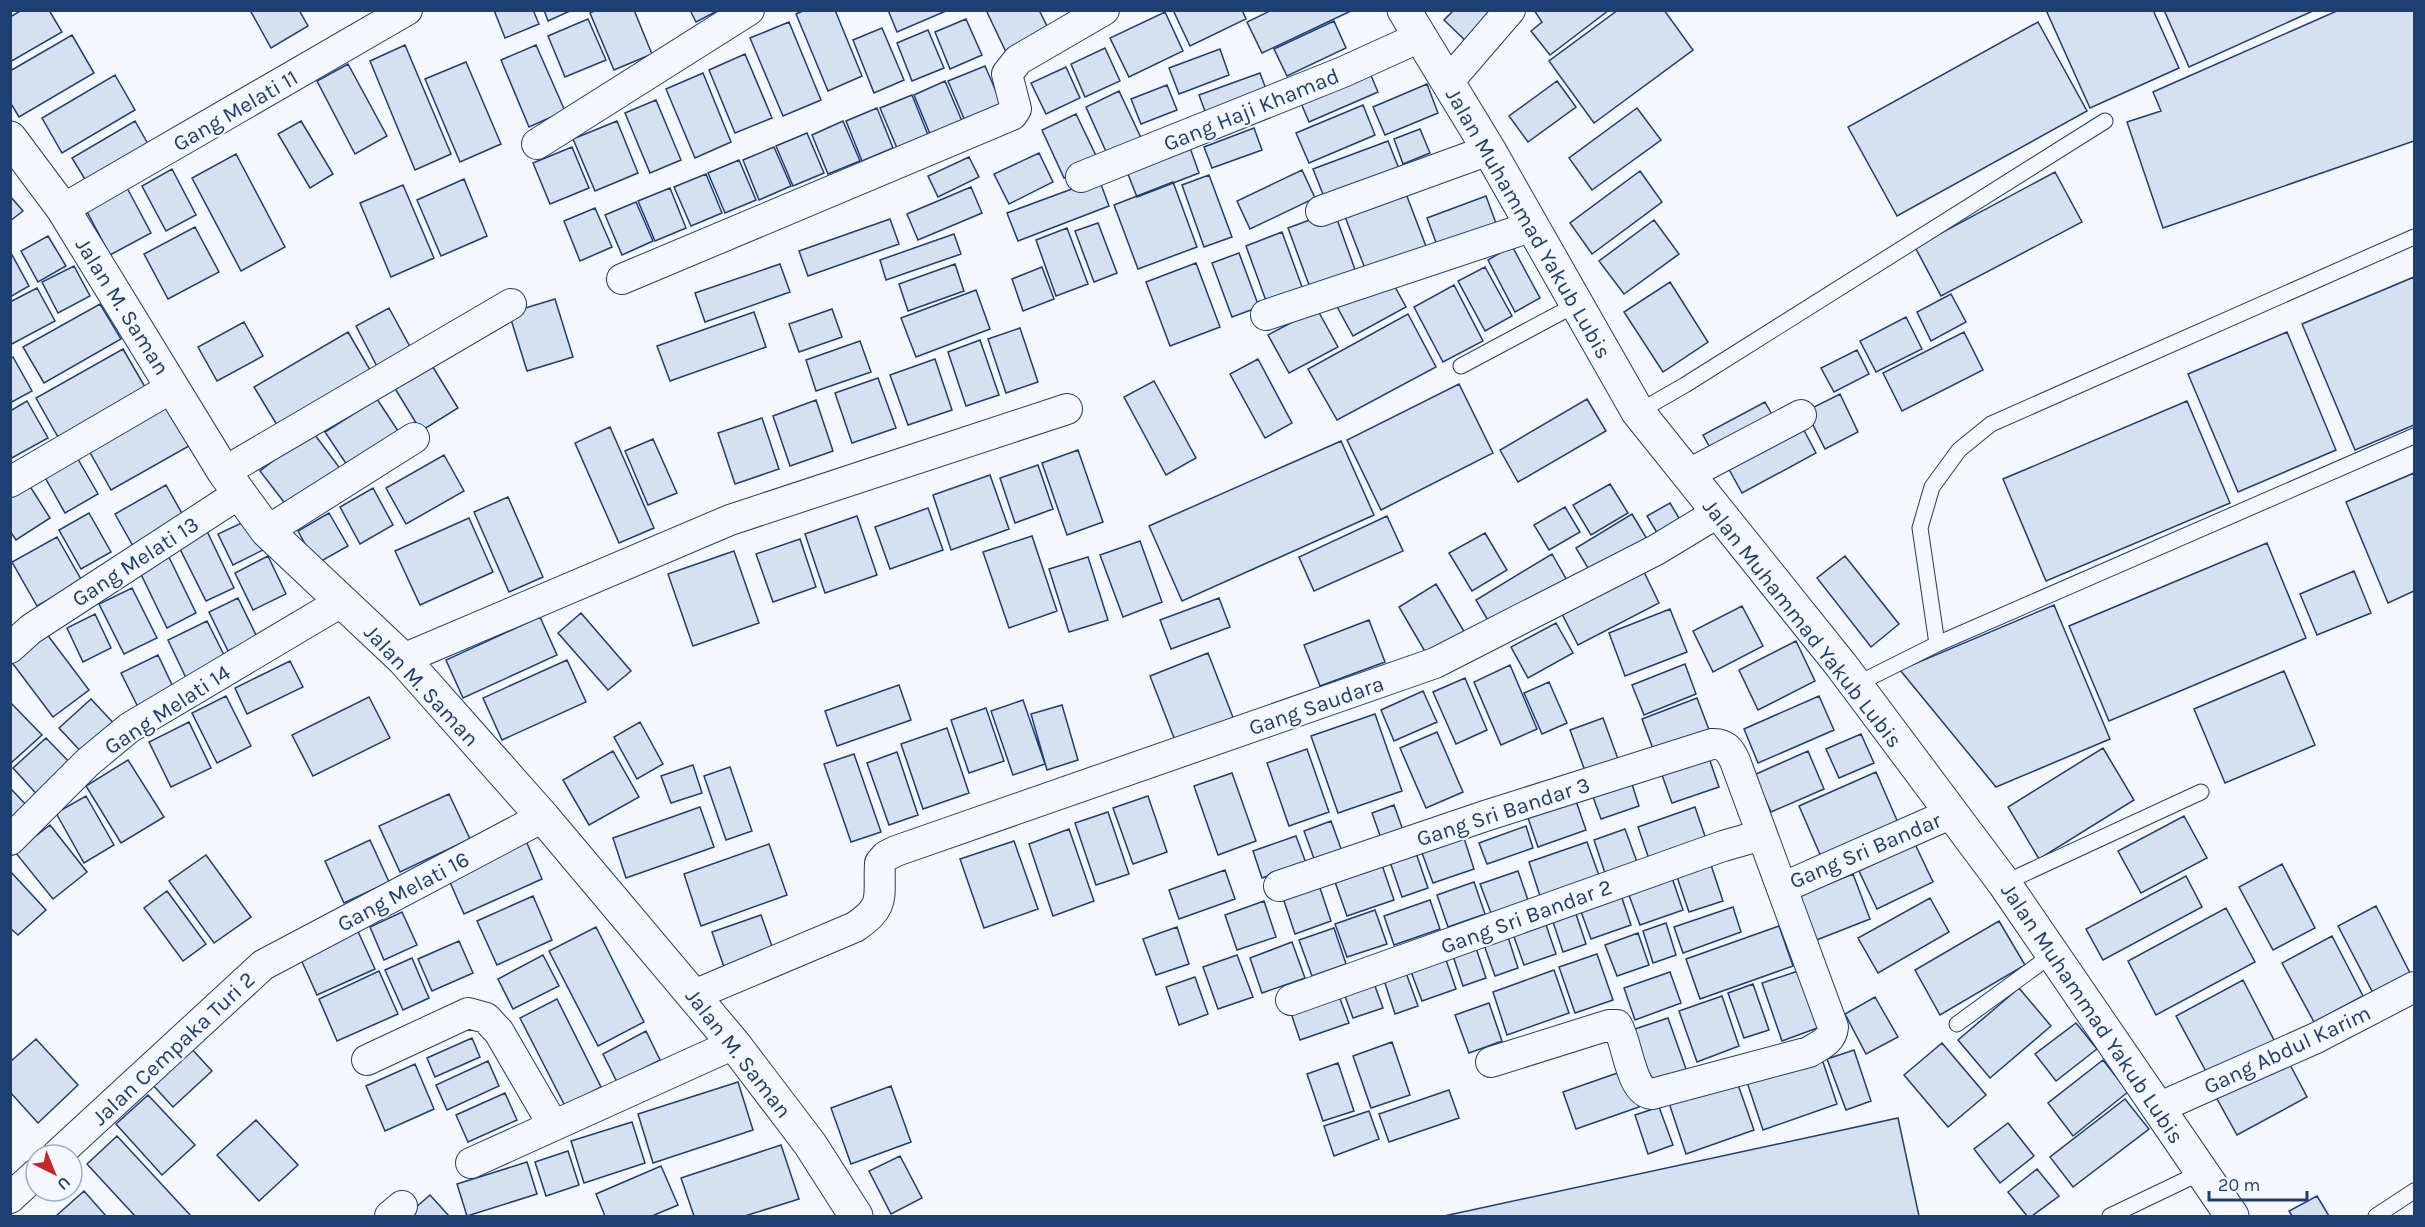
<svg xmlns="http://www.w3.org/2000/svg" width="2425" height="1227" viewBox="0 0 2425 1227" font-family="Karla,sans-serif">
<style>
.building{fill:#d5e0f0;stroke:#1d3f73;stroke-width:1.5}
.lines{fill:none;stroke-linecap:round;stroke-linejoin:round}
.service-casing{stroke:#1d3f73;stroke-width:17}
.minor-casing{stroke:#1d3f73;stroke-width:32}
.tertiary-casing{stroke:#1d3f73;stroke-width:35}
.secondary-casing{stroke:#1d3f73;stroke-width:35}
.service{stroke:#f4f7fb;stroke-width:15}
.minor{stroke:#f4f7fb;stroke-width:30}
.tertiary{stroke:#f4f7fb;stroke-width:33}
.secondary{stroke:#f4f7fb;stroke-width:33}
.labels{text-anchor:middle;stroke-width:4.5;stroke-linejoin:round;paint-order:stroke}
.street-label{font-size:22px;fill:#1d3f73;stroke:#f4f7fb}
</style>
<rect width="100%" height="100%" fill="#f4f7fb"/>
<!-- building -->
<path class="building" d="M22,10h27l13,22 -52,30v-45z
M250,10h49l9,16 -37,22z
M494,10h39l6,14 -34,14z
M544,10h28l-24,11z
M596,10h38l18,44 -38,16 -24,-57z
M690,10h29l-23,12z
M805,10h30l27,66 -34,15 -32,-77z
M888,10h58v1l-49,21z
M986,10h53l10,20 -43,22z
M1173,10h69l4,9 -56,27z
M1272,10h81l-91,43 -15,-31z
M1454,10h33l9,10 -25,26 -27,-26z
M1534,10h75l-59,45 -19,-24 11,-9z
M1618,10h46l29,40 -99,73 -45,-62z
M2046,10h107l26,58 -89,40z
M2164,10h151l-126,57z
M2339,10h75v131l-251,87 -36,-106 34,-11 -8,-19z
M1165,12l18,39 -54,26 -19,-39z
M588,19l18,41 -41,17 -17,-41z
M966,19l16,36 -32,14 -15,-37z
M1334,21l12,27 -59,28 -13,-27z
M789,22l32,78 -38,16 -33,-78z
M2038,22l49,89 -190,105 -49,-89z
M882,28l22,52 -30,13 -21,-53z
M928,30l16,38 -32,13 -15,-38z
M72,35l22,38 -75,44 -9,-15v-31z
M405,45l46,109 -36,16 -45,-109z
M536,45l29,66 -36,16 -28,-67z
M1105,48l15,33 -35,16 -14,-33z
M1220,49l9,26 -50,19 -10,-26z
M745,54l27,64 -37,15 -26,-63z
M466,62l35,82 -41,18 -35,-83z
M348,64l39,72 -32,18 -38,-73z
M985,66l17,39 -37,16 -17,-40z
M1367,66l11,26 -69,30 -11,-26z
M1066,67l14,31 -34,16 -15,-31z
M703,73l28,69 -36,16 -29,-69z
M1260,73l10,27 -61,22 -10,-27z
M115,75l20,35 -73,43 -20,-35z
M945,81l17,40 -32,13 -16,-39z
M1557,81l19,26 -48,35 -19,-26z
M1427,84l11,29 -53,22 -12,-28z
M1167,85l10,25 -36,14 -10,-25z
M1119,91l23,49 -34,16 -22,-49z
M912,95l16,40 -31,13 -17,-40z
M656,100l25,60 -31,13 -25,-60z
M1363,105l12,30 -66,28 -13,-30z
M877,108l16,40 -31,13 -16,-40z
M1637,108l24,32 -69,50 -23,-32z
M1076,114l23,48 -35,16 -22,-48z
M135,121l13,23 -62,37 -14,-23z
M301,121l32,53 -23,14 -32,-54z
M617,121l21,52 -43,18 -22,-52z
M843,121l17,40 -32,13 -16,-39z
M1254,128l8,22 -50,18 -8,-21z
M1420,129l10,24 -27,11 -9,-25z
M807,133l17,40 -31,13 -17,-40z
M1388,141l13,33 -75,28 -13,-33z
M1189,145l10,28 -62,24 -11,-28z
M572,147l17,41 -39,16 -17,-41z
M774,147l17,39 -32,14 -16,-40z
M1039,153l14,29 -44,22 -15,-30z
M236,154l49,93 -44,24 -49,-93z
M969,157l10,20 -41,20 -10,-21z
M739,160l17,40 -31,13 -17,-40z
M172,169l24,46 -30,16 -24,-45z
M1302,170l13,28 -65,31 -13,-28z
M1640,171l22,31 -70,52 -22,-31z
M2055,172l27,50 -141,74 -26,-49z
M706,174l16,39 -31,13 -17,-39z
M1209,175l23,62 -28,10 -22,-62z
M464,179l23,57 -46,20 -24,-56z
M1099,179l10,27 -91,35 -11,-28z
M1173,182l24,65 -59,22 -24,-64z
M125,184l26,49 -41,22 -26,-49z
M403,185l31,73 -43,19 -31,-74z
M971,187l11,26 -64,27 -11,-26z
M670,188l16,40 -31,13 -17,-40z
M1405,191l22,58 -61,22 -22,-57z
M10,196l13,15 -13,10z
M1486,196l11,30 -59,22 -11,-30z
M636,202l17,39 -31,14 -17,-40z
M595,208l17,39 -32,14 -16,-40z
M1334,211l23,64 -45,18 -24,-65z
M890,219l9,25 -91,32 -9,-25z
M1654,220l25,34 -55,40 -25,-33z
M1098,223l19,50 -23,9 -19,-51z
M195,227l24,45 -51,27 -24,-45z
M1067,228l21,56 -32,12 -20,-56z
M1282,232l23,63 -36,14 -23,-63z
M954,234l7,20 -75,26 -6,-20z
M48,236l18,30 -28,16 -17,-31z
M1512,246l28,52 -25,14 -27,-52z
M11,253l18,33 -19,11v-44z
M1239,253l20,54 -27,10 -20,-54z
M1196,263l24,64 -50,19 -24,-64z
M780,264l10,28 -85,30 -10,-29z
M955,264l9,27 -56,20 -9,-27z
M74,266l16,30 -32,17 -16,-31z
M1042,267l12,32 -31,12 -11,-32z
M1485,267l27,49 -27,15 -27,-50z
M1388,274l18,33 -53,29 -18,-33z
M2414,277v148l-59,25 -53,-126z
M1670,282l38,60 -45,30 -39,-60z
M1454,285l29,56 -40,21 -29,-55z
M37,288l18,33 -45,24v-43z
M976,290l14,39 -74,28 -15,-39z
M1951,294l15,28 -35,19 -14,-29z
M555,299l18,58 -46,14 -18,-58z
M100,304l21,35 -77,44 -21,-36z
M389,308l26,48 -34,18 -25,-48z
M832,309l10,28 -43,15 -10,-28z
M1317,309l21,38 -49,26 -21,-38z
M754,312l12,35 -96,34 -13,-35z
M1408,314l28,53 -99,53 -29,-51z
M1906,317l16,32 -46,23 -16,-31z
M244,322l19,34 -46,25 -19,-34z
M1020,328l18,54 -32,11 -18,-54z
M348,332l25,43 -93,55 -26,-43z
M1964,332l19,38 -81,41 -19,-38z
M2287,332l49,118 -98,42 -50,-118z
M980,340l19,55 -33,11 -18,-54z
M860,341l11,31 -55,19 -10,-31z
M123,349l22,38 -87,50 -22,-39z
M1857,350l12,24 -35,18 -13,-24z
M13,357l19,34 -22,12v-44z
M428,359l30,49 -37,23 -30,-49z
M935,359l17,51 -44,15 -18,-50z
M1258,359l34,64 -27,15 -35,-64z
M878,378l18,50 -44,15 -17,-50z
M1154,381l42,77 -30,17 -42,-78z
M1459,384l34,69 -112,57 -34,-70z
M1840,394l18,38 -33,17 -19,-38z
M377,399l25,38 -51,34 -26,-39z
M1587,399l19,32 -88,51 -18,-32z
M816,400l17,51 -43,15 -17,-50z
M27,401l21,37 -38,21v-48z
M2187,401l43,102 -184,78 -43,-102z
M1765,402l11,20 -62,33 -11,-20z
M164,403l25,43 -78,44 -24,-43z
M762,418l17,51 -44,15 -17,-51z
M1799,421l17,32 -74,40 -17,-31z
M610,427l44,101 -35,15 -44,-100z
M312,431l30,40 -52,39 -30,-39z
M653,439l24,54 -29,12 -23,-54z
M1341,441l33,74 -192,86 -33,-75z
M1078,450l25,72 -36,13 -25,-72z
M75,454l23,40 -33,19 -23,-41z
M444,455l20,36 -58,33 -20,-36z
M1038,465l15,44 -38,14 -15,-45z
M2414,473v118l-26,12 -42,-101z
M990,475l19,54 -58,21 -18,-55z
M26,480l24,38 -34,22 -6,-9v-41z
M1610,484l18,29 -37,22 -18,-30z
M166,485l18,32 -51,29 -18,-32z
M373,488l20,37 -33,19 -20,-37z
M508,497l35,80 -34,15 -35,-80z
M1670,503l12,20 -23,13 -12,-20z
M1565,507l15,25 -31,18 -15,-25z
M928,508l15,42 -53,19 -15,-42z
M89,513l22,39 -30,17 -22,-39z
M329,513l19,33 -32,18 -18,-33z
M1632,514l15,25 -56,34 -15,-25z
M857,516l20,59 -52,18 -20,-59z
M1387,516l16,35 -89,40 -15,-34z
M469,518l24,54 -73,33 -25,-54z
M248,520l15,30 -30,15 -15,-31z
M205,527l29,61 -28,13 -30,-60z
M1485,533l22,37 -35,21 -23,-38z
M1032,536l25,75 -48,17 -26,-76z
M57,537l25,44 -45,25 -25,-44z
M800,539l16,48 -43,15 -17,-48z
M1140,541l22,61 -39,15 -23,-62z
M2267,543l39,95 -197,83 -40,-95z
M166,551l30,62 -29,15 -30,-62z
M734,551l25,72 -66,23 -25,-72z
M1552,554l17,30 -76,45 -17,-29z
M268,556l18,38 -33,16 -18,-37z
M1845,556l54,68 -28,23 -54,-69z
M1088,557l20,63 -39,12 -20,-63z
M2354,571l17,42 -54,22 -17,-41z
M1644,572l15,31 -81,42 -16,-31z
M1436,584l29,49 -38,22 -28,-48z
M132,588l25,50 -33,16 -25,-50z
M238,598l19,39 -29,14 -19,-39z
M1219,598l11,29 -59,22 -11,-29z
M2054,605l56,134 -114,48 -96,-117z
M1742,606l21,40 -50,26 -20,-41z
M1670,609l17,43 -62,24 -16,-43z
M581,613l50,58 -23,19 -50,-57z
M95,614l16,34 -28,14 -16,-34z
M540,617l17,38 -94,43 -17,-38z
M1369,620l16,42 -65,24 -16,-41z
M207,621l21,42 -40,19 -20,-42z
M1556,623l17,30 -45,25 -17,-31z
M46,633l43,57 -36,27 -43,-57z
M1796,641l19,40 -57,29 -19,-40z
M1208,653l26,67 -58,23 -26,-67z
M158,655l16,34 -36,18 -17,-34z
M567,660l19,42 -84,38 -19,-42z
M290,661l13,26 -56,27 -12,-26z
M1685,664l11,30 -52,21 -12,-30z
M1510,665l27,64 -36,16 -27,-63z
M2284,671l31,74 -90,38 -31,-74z
M1465,678l22,52 -31,14 -23,-52z
M1549,682l18,41 -25,11 -18,-41z
M899,685l12,35 -74,26 -12,-35z
M1423,691l14,31 -43,19 -13,-31z
M226,696l25,50 -34,17 -25,-50z
M1819,696l15,34 -76,33 -14,-34z
M369,697l21,41 -77,38 -21,-41z
M1697,698l14,37 -55,22 -14,-38z
M91,699l28,30 -32,29 -28,-30z
M1023,700l22,64 -32,11 -22,-64z
M10,702l32,33 -30,27 -2,-1z
M1062,705l16,55 -31,10 -16,-56z
M986,708l18,53 -35,12 -18,-53z
M1375,714l27,77 -64,22 -27,-77z
M1603,718l15,41 -33,12 -15,-41z
M189,722l22,46 -40,19 -22,-45z
M640,722l23,42 -26,15 -23,-42z
M947,728l22,65 -46,16 -22,-65z
M1437,732l26,60 -37,16 -26,-60z
M1861,734l13,29 -35,15 -13,-29z
M46,738l29,30 -34,31 -28,-31z
M2103,748l31,52 -95,59 -31,-52z
M1307,749l22,63 -40,14 -22,-63z
M613,751l26,46 -50,28 -26,-45z
M1808,751l16,38 -53,23 -17,-37z
M897,752l21,63 -29,10 -22,-62z
M854,754l27,78 -30,10 -27,-78z
M1709,758l10,29 -47,16 -10,-28z
M128,760l36,57 -43,26 -35,-57z
M693,765l9,28 -31,10 -10,-27z
M730,767l22,64 -26,9 -22,-64z
M1876,772l23,53 -77,34 -23,-53z
M1232,773l24,68 -38,14 -24,-69z
M1631,781l8,25 -38,13 -9,-25z
M10,788l22,23 -22,17z
M449,794l21,45 -70,33 -21,-46z
M86,796l28,49 -30,18 -28,-50z
M1148,796l19,56 -34,12 -20,-56z
M1575,798l11,32 -48,17 -11,-32z
M1394,805l11,31 -22,8 -11,-31z
M700,807l14,40 -88,31 -13,-40z
M1695,807l12,35 -57,20 -12,-35z
M1108,812l21,62 -33,11 -21,-62z
M2184,816l23,42 -66,35 -23,-42z
M1331,821l12,33 -27,10 -12,-33z
M50,825l37,47 -34,27 -38,-47z
M1526,826l7,22 -46,16 -8,-21z
M1069,829l25,72 -41,15 -24,-72z
M1625,829l12,33 -32,11 -11,-33z
M1463,835l11,34 -41,14 -12,-33z
M524,836l18,43 -78,35 -19,-43z
M1296,836l10,27 -44,15 -9,-27z
M370,840l19,42 -45,21 -19,-42z
M1014,841l24,68 -54,19 -24,-69z
M1587,842l14,39 -59,21 -13,-40z
M769,844l18,51 -86,31 -17,-52z
M1915,844l18,38 -56,27 -18,-38z
M1415,850l13,38 -26,9 -13,-38z
M206,855l45,62 -37,26 -45,-62z
M1709,859l14,42 -34,11 -14,-41z
M2282,864l33,64 -42,22 -34,-63z
M1382,865l12,35 -47,16 -12,-34z
M1225,870l10,29 -56,20 -10,-29z
M10,871l36,39 -28,25 -8,-7z
M1518,871l10,29 -37,13 -11,-29z
M1670,872l13,38 -43,15 -14,-38z
M1853,874l17,45 -56,22 -17,-45z
M2186,876l16,31 -99,53 -17,-31z
M1318,882l13,39 -36,13 -13,-39z
M1474,882l11,32 -37,13 -11,-32z
M167,891l39,53 -23,17 -39,-53z
M1620,892l11,33 -40,14 -12,-33z
M533,896l19,44 -55,25 -20,-44z
M1930,898l19,34 -71,41 -20,-35z
M1430,900l10,29 -46,16 -10,-29z
M1264,901l12,36 -39,13 -12,-35z
M2376,906l34,67 -37,20 -35,-67z
M1733,907l8,25 -58,21 -9,-26z
M1574,908l12,36 -23,8 -12,-36z
M2226,908l29,54 -99,53 -28,-54z
M1375,910l12,34 -40,13 -12,-33z
M402,912l15,33 -33,15 -14,-33z
M761,915l13,37 -49,18 -13,-38z
M1999,921l26,44 -85,50 -25,-45z
M1545,922l11,32 -32,11 -11,-31z
M1666,923l10,32 -23,8 -10,-32z
M1779,926l14,40 -93,33 -14,-40z
M356,927l19,42 -58,26 -19,-42z
M596,927l48,95 -46,24 -49,-95z
M1177,927l12,37 -33,11 -13,-36z
M1334,928l12,36 -34,12 -13,-36z
M1638,933l11,32 -32,11 -12,-31z
M1507,934l11,34 -23,8 -12,-34z
M2332,936l31,60 -49,26 -32,-59z
M459,941l14,32 -41,18 -14,-32z
M1292,942l13,36 -43,15 -12,-35z
M1475,945l11,33 -23,8 -11,-33z
M1597,954l16,46 -38,13 -16,-46z
M543,955l16,31 -46,23 -15,-30z
M1237,955l16,42 -35,12 -15,-42z
M1445,957l11,32 -34,12 -12,-32z
M412,958l17,40 -26,12 -18,-40z
M1405,970l13,36 -23,8 -12,-37z
M1554,970l15,43 -62,22 -14,-43z
M1801,970l19,57 -38,14 -20,-58z
M379,971l19,43 -61,27 -18,-42z
M1670,972l11,31 -46,17 -11,-32z
M1195,977l13,37 -29,11 -13,-38z
M1372,978l11,30 -30,10 -11,-30z
M2243,980l32,62 -66,35 -33,-61z
M1753,984l16,46 -25,8 -16,-45z
M1335,985l14,38 -49,17 -13,-39z
M2019,988l32,38 -61,52 -32,-38z
M1722,996l17,50 -42,16 -18,-51z
M1875,997l23,40 -32,17 -21,-40z
M557,999l44,88 -36,19 -45,-88z
M1489,1003l13,38 -33,12 -14,-38z
M1668,1018l18,51 -42,15 -18,-52z
M2076,1023l21,26 -41,32 -21,-27z
M646,1031l14,29 -43,22 -14,-28z
M472,1038l8,19 -45,20 -8,-19z
M36,1039l42,46 -40,38 -28,-31v-30z
M1392,1042l18,53 -39,13 -18,-52z
M1942,1043l44,52 -38,32 -44,-52z
M190,1047l22,24 -39,36 -22,-24z
M1854,1050l17,51 -25,9 -19,-51z
M1821,1056l16,48 -74,26 -16,-48z
M2287,1059l20,38 -70,38 -21,-38z
M2103,1060l25,32 -55,44 -25,-33z
M488,1061l11,25 -52,24 -11,-25z
M1338,1063l16,48 -31,10 -16,-47z
M415,1064l19,45 -49,22 -19,-45z
M1626,1070l13,37 -63,22 -13,-37z
M1736,1079l18,51 -68,24 -17,-51z
M738,1082l15,48 -100,33 -15,-49z
M891,1086l20,56 -60,22 -20,-56z
M1449,1090l10,28 -70,24 -10,-28z
M505,1093l12,27 -49,22 -12,-27z
M148,1095l47,50 -33,30 -46,-51z
M2125,1099l24,30 -76,58 -23,-30z
M1659,1107l14,38 -25,9 -13,-39z
M1369,1111l10,28 -45,17 -10,-30z
M1898,1118l21,98h-475z
M256,1120l42,45 -39,36 -42,-46z
M632,1122l13,41 -61,20 -13,-42z
M2008,1123l26,33 -34,27 -26,-34z
M117,1136l74,80h-56l-48,-52z
M781,1145l18,54 -54,17h-51l-13,-38z
M568,1151l11,34 -33,11 -11,-34z
M900,1156l22,42 -31,16 -22,-43z
M527,1162l10,32 -70,22 -10,-32z
M661,1166l17,39 -26,11h-47l-9,-22z
M2037,1169l22,27 -27,20h-5l-19,-24z
M84,1191l22,25h-50z
M430,1195l19,21h-43z
M2317,1196l12,20h-37l-3,-5z"/>
<g class="lines">
<defs>
<path id="service" d="M1461,366l116,-62
M1638,412l47,-27 420,-264
M1937,644l-17,-116 12,-41 27,-37 32,-26 423,-187
M1855,685l82,-41 477,-208
M2004,883l197,-91
M1957,1024l96,-70
M2110,1216l92,-44
M2376,1216l38,-25"/>
<path id="minor" d="M1448,82l62,-72
M537,144l212,-134
M1081,177l262,-105 77,-35
M63,209l344,-199
M1321,211l168,-61
M622,279l390,-164 4,-6 -9,-35 11,-14 86,-50
M1266,315l267,-89
M224,472l287,-168
M1687,475l114,-60
M10,482l163,-95
M267,531l147,-93
M10,648l21,-19 209,-136
M403,659l327,-139 337,-111
M10,840l78,-78 41,-34 212,-126
M1279,886l206,-70 227,-72c13,-1 18,6 23,17l98,266c-1,14 -13,18 -24,25l-157,42c-22,-2 -24,-51 -35,-69h-8l-118,37
M1782,888l170,-75
M694,995l161,-68c32,-21 23,-31 25,-64l6,-7 10,-5 539,-188 221,-113 61,-37
M1291,1000l432,-154 39,-11
M367,1060l101,-47 18,5 13,14 54,93
M2158,1108l158,-70 98,-51
M57,1155l206,-190 280,-148
M471,1163l263,-119
M10,1198l26,-24
M390,1216l12,-10"/>
<path id="tertiary" d="M10,138l53,71 161,263 43,59 136,128 140,158 191,227 76,100 46,72"/>
<path id="secondary" d="M1404,10l85,140 149,262 203,253 163,218 228,333"/>
</defs>
<!-- service casing -->
<use href="#service" class="service-casing"/>
<!-- minor casing -->
<use href="#minor" class="minor-casing"/>
<!-- tertiary casing -->
<use href="#tertiary" class="tertiary-casing"/>
<!-- secondary casing -->
<use href="#secondary" class="secondary-casing"/>
<!-- service -->
<use href="#service" class="service"/>
<!-- minor -->
<use href="#minor" class="minor"/>
<!-- tertiary -->
<use href="#tertiary" class="tertiary"/>
<!-- secondary -->
<use href="#secondary" class="secondary"/>
</g>
<g class="labels">
<!-- street labels -->
<g class="street-label">
<text transform="translate(1251 109) rotate(-22)" y="8">Gang Haji Khamad</text>
<text transform="translate(235 110) rotate(-30)" y="8">Gang Melati 11</text>
<text transform="translate(1529 223) rotate(60)" y="8">Jalan Muhammad Yakub Lubis</text>
<text transform="translate(123 306) rotate(58)" y="8">Jalan M. Saman</text>
<text transform="translate(135 561) rotate(-33)" y="8">Gang Melati 13</text>
<text transform="translate(1803 623) rotate(52)" y="8">Jalan Muhammad Yakub Lubis</text>
<text transform="translate(422 685) rotate(47)" y="8">Jalan M. Saman</text>
<text transform="translate(1316 705) rotate(-19)" y="8">Gang Saudara</text>
<text transform="translate(167 709) rotate(-33)" y="8">Gang Melati 14</text>
<text transform="translate(1503 811) rotate(-18)" y="8">Gang Sri Bandar 3</text>
<text transform="translate(1865 850) rotate(-23)" y="8">Gang Sri Bandar</text>
<text transform="translate(403 891) rotate(-28)" y="8">Gang Melati 16</text>
<text transform="translate(1526 916) rotate(-20)" y="8">Gang Sri Bandar 2</text>
<text transform="translate(2093 1013) rotate(56)" y="8">Jalan Muhammad Yakub Lubis</text>
<text transform="translate(173 1048) rotate(-43)" y="8">Jalan Cempaka Turi 2</text>
<text transform="translate(2287 1049) rotate(-25)" y="8">Gang Abdul Karim</text>
<text transform="translate(739 1053) rotate(52)" y="8">Jalan M. Saman</text>
</g>
</g>
<!-- border -->
<rect width="2425" height="1227" fill="none" stroke="#1d3f73" stroke-width="24"/>
<!-- north arrow -->
<g transform="translate(54 1173) rotate(137)"><circle r="28" fill="#f4f7fb" stroke="#9eadc5" stroke-width="1.5"/>
<path d="M0-4.5L10 22L0 15L-10 22Z" fill="#c62828"/>
<text y="-9" font-size="16" font-weight="bold" text-anchor="middle" fill="#1d3f73">U</text>
</g>
<!-- scale -->
<path d="M2209 1191v9h98v-9" fill="none" stroke="#1d3f73" stroke-width="3"/>
<text x="2218" y="1191" font-size="18" fill="#1d3f73" stroke="#f4f7fb" stroke-width="4.5" paint-order="stroke">20 m</text>
</svg>
